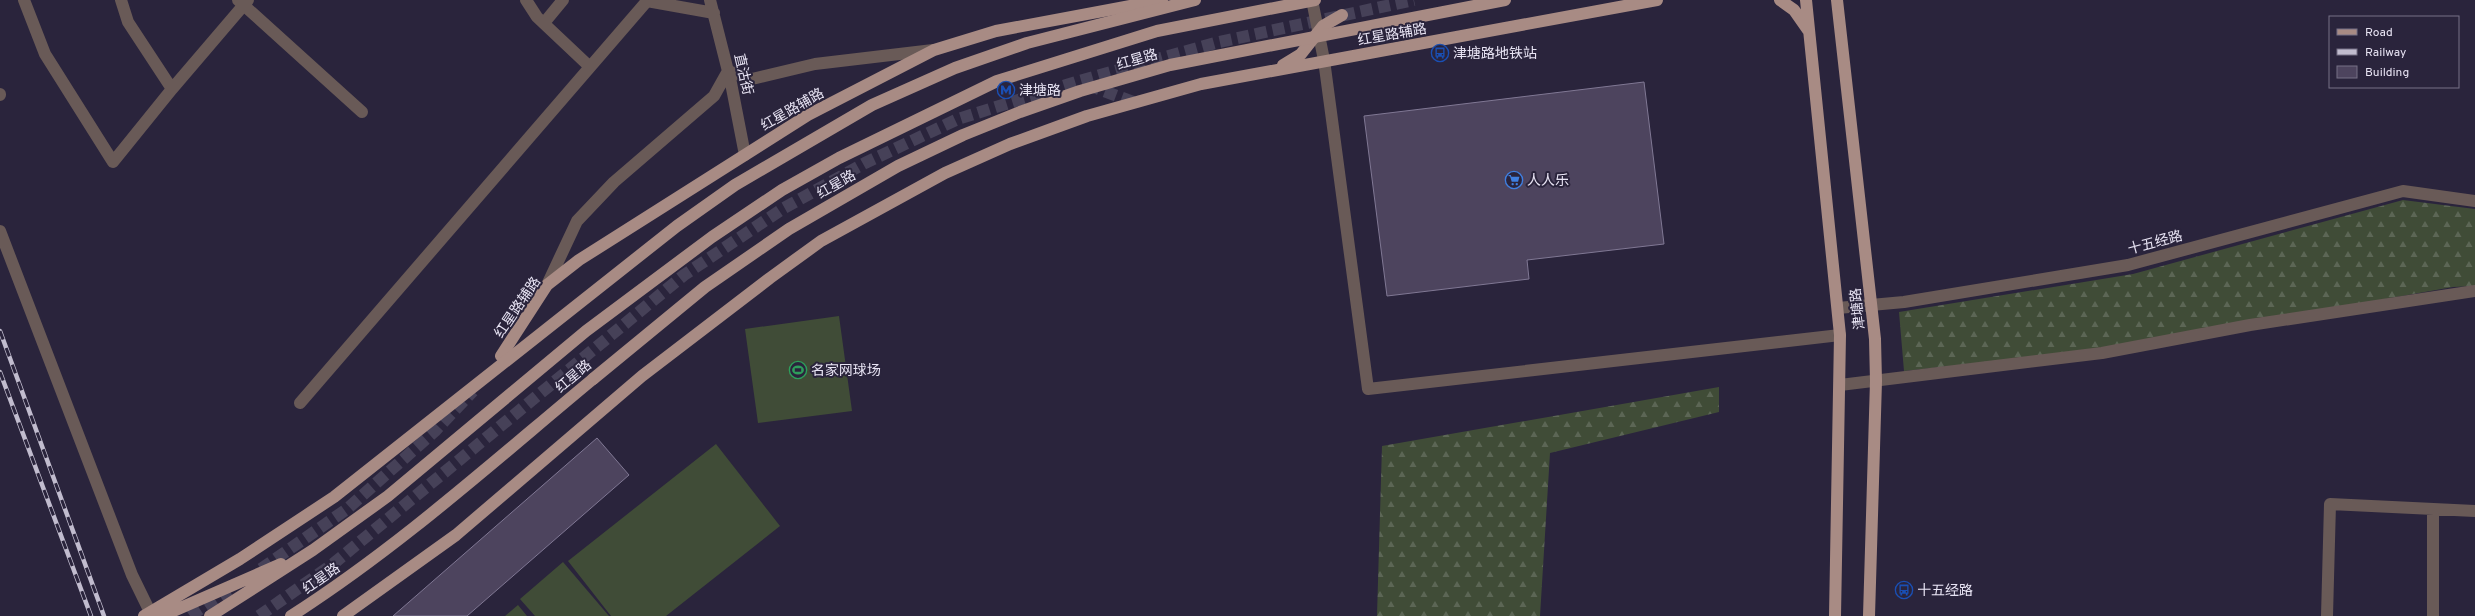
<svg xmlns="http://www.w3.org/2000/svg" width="2475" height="616" viewBox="0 0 2475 616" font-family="Overpass,'Noto Sans SC',sans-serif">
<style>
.grass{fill:#404c37}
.forest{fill:url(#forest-firs)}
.building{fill:#4d445e;stroke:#807894}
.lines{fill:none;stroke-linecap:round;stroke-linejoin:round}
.major-tunnel{stroke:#464158;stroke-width:12;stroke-dasharray:12 6;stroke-linecap:butt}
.minor{stroke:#695a57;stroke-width:12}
.major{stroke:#a88b84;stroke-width:12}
.rail-casing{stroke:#c1bcce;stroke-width:4.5}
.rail{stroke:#2a243c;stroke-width:3;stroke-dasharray:9;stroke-linecap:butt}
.major-bridge{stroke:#a88b84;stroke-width:12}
.labels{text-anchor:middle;stroke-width:4;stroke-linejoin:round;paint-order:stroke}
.street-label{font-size:14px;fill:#e8e4f4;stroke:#2a243c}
.poi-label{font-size:14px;fill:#e8e4f4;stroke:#2a243c;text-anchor:start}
</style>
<defs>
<pattern id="forest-firs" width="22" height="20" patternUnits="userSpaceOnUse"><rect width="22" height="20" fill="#404c37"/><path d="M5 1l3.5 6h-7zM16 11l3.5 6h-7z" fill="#5c6655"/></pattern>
</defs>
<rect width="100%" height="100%" fill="#2a243c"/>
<!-- grass -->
<path class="grass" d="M839,316l13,95 -94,12 -13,-94z
M716,444l64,82 -114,90h-55l-43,-55z
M563,562l46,54h-74l-15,-17z
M518,605l9,11h-22z"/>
<!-- forest -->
<path class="forest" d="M2403,200l72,9v77l-22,1 -369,65 -180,19 -5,-59 234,-38z
M1719,387v25l-169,41 -10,163h-163l5,-170z"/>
<!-- building -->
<path class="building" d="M1644,82l20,162 -137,16 2,19 -142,17 -23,-180z
M597,438l32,37 -162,141h-74z"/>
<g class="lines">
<!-- major-tunnel -->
<path class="major-tunnel" d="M1088,85l45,17
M261,569l86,-60 88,-78 38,-40
M190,616l39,-26
M259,616l74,-52 351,-289 100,-67 81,-45 93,-44 121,-38 140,-39 195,-42"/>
<!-- minor -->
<path class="minor" d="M24,0l21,54 68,108 59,-73
M121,0l7,22 44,67 76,-89
M238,0l124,112
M526,0l11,17 53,50
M710,0l21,83 14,72
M1312,0l12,60 44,329 472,-54
M544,23l19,-23
M0,94v1
M0,231l132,344 20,41
M547,285l30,-64 37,-39 100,-86 14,-25 24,8 63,-15 118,-14
M1838,308l66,-6 224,-37 275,-74 72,10
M1840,385l262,-32 148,-28 225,-34
M300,403l347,-402 67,12
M2433,509v107
M2327,616l3,-112 145,7"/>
<!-- major -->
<path class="major" d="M1780,0l14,10 14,20
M1806,0l34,335 -5,281
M1837,0l38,339 1,42 -7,235
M1283,65l18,-11 22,-28 19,-11
M501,356l46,-71 32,-25 229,-145 126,-65 62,-19 166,-31
M291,616c108,-69 203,-155 302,-237
M343,616l113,-81 186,-159 128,-98 51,-37 124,-68 65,-29 77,-28 114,-32 456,-84"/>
<defs>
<path id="rail" d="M0,331l104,285
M0,372l91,244"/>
</defs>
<!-- rail casing -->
<use href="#rail" class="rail-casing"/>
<!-- rail -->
<use href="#rail" class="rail"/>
<!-- major-bridge -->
<path class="major-bridge" d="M593,379l112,-92 84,-58 109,-63 65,-31 57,-23 60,-21 90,-26 335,-65
M144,616l96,-57 94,-62 343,-271 58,-41 137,-80 83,-37 72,-25 168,-43
M162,616l119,-52
M210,616l103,-66 75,-54 198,-165 126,-94 70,-47 57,-32 158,-77 160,-50 158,-31"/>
</g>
<!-- icons -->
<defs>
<symbol id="bus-ring" viewBox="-11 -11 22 22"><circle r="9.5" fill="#2a243c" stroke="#1a4fb4" stroke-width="1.5"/><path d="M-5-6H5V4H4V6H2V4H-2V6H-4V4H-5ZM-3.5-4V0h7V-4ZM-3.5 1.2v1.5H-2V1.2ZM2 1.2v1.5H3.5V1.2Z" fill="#1a4fb4"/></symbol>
<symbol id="metro-ring" viewBox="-11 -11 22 22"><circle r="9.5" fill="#2a243c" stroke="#1a4fb4" stroke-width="1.5"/><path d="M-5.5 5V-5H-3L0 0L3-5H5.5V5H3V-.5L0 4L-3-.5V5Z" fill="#1a4fb4"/></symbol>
<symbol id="supermarket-ring" viewBox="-11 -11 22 22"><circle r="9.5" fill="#2a243c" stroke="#3f7fe0" stroke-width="1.5"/><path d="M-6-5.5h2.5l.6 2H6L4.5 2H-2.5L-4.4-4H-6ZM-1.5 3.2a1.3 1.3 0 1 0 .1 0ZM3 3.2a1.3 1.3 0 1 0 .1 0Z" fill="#3f7fe0"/></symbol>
<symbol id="stadium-ring" viewBox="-11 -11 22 22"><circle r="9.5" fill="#2a243c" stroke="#2e9e5b" stroke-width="1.5"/><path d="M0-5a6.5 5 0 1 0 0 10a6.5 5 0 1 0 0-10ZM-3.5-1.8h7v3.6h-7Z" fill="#2e9e5b"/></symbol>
</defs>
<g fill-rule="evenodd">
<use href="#bus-ring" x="1430" y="43" width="20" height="20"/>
<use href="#metro-ring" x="996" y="80" width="20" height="20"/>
<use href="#supermarket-ring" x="1504" y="170" width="20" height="20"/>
<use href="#stadium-ring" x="788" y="360" width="20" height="20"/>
<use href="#bus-ring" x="1894" y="580" width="20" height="20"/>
</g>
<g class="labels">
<!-- street labels -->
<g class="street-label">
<text transform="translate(1392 34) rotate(-10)" y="5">红星路辅路</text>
<text transform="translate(1137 59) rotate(-16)" y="5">红星路</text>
<text transform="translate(744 74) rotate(77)" y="5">直沽街</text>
<text transform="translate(792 109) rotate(-30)" y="5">红星路辅路</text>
<text transform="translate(836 184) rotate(-30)" y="5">红星路</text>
<text transform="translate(2155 242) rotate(-15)" y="5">十五经路</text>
<text transform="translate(517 307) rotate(-56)" y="5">红星路辅路</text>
<text transform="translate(1857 309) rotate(-96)" y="5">津塘路</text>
<text transform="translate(573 376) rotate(-40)" y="5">红星路</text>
<text transform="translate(321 578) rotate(-35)" y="5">红星路</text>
</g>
<!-- poi labels -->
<g class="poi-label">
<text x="1453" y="58">津塘路地铁站</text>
<text x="1019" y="95">津塘路</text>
<text x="1527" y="185">人人乐</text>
<text x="811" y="375">名家网球场</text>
<text x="1917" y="595">十五经路</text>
</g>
</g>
<!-- legend -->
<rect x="2329" y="16" width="130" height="72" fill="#2a243c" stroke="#767186"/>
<rect x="2337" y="29" width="20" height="6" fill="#a88b84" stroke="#767186"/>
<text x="2365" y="36" font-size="12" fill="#e8e4f4">Road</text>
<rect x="2337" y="49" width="20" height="6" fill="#c1bcce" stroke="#767186"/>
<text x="2365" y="56" font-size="12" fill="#e8e4f4">Railway</text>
<rect x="2337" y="66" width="20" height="12" fill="#4d445e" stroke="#767186"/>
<text x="2365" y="76" font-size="12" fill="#e8e4f4">Building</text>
</svg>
